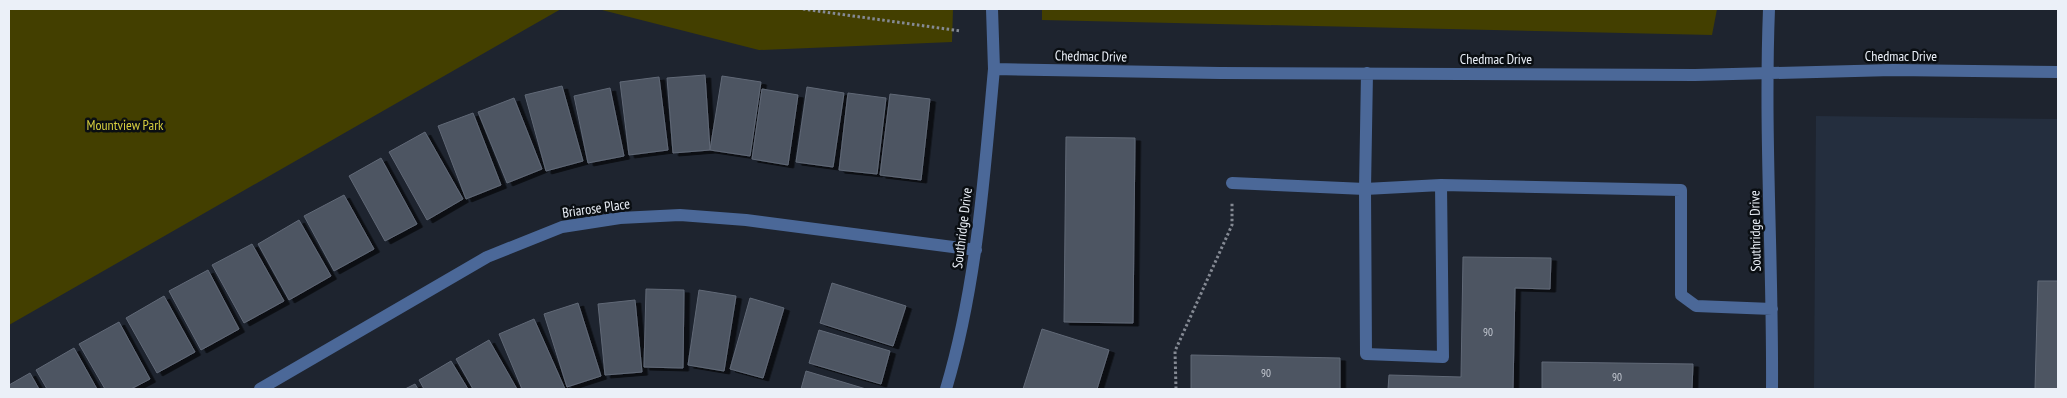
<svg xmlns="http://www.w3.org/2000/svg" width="2067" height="398" viewBox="0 0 2067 398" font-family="'PT Sans Narrow',sans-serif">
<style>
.built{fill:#242e3e}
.green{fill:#433f00}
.building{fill:#4d5562;stroke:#616977;filter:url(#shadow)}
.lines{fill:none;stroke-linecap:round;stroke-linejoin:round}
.path{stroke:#858a94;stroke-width:3;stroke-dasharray:2.5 2.5;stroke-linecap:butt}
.minor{stroke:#4b6898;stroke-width:12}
.labels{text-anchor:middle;stroke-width:5;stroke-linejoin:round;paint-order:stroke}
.number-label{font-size:11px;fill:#c4c9d2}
.street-label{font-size:14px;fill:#ebf0f8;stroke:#0a0e12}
.park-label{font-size:14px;fill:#d5cd3e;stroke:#0a0e12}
</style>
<defs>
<filter id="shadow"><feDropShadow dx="5.5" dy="3" stdDeviation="0" flood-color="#0009"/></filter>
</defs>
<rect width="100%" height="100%" fill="#1e242f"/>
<!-- built -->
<path class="built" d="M1816,116l242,3v270h-244z"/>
<!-- green -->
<path class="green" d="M9,9h552l-552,316z
M598,9h355l-1,33 -193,8z
M1042,9h675l-5,26 -670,-15z"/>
<!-- building -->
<path class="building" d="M705,75l5,75 -37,3 -6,-75z
M722,76l39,6 -11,74 -40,-6z
M659,77l9,73 -39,5 -9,-73z
M562,86l21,75 -37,10 -21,-76z
M807,87l37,6 -11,74 -37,-5z
M610,88l14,68 -36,7 -14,-67z
M762,89l36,6 -10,70 -36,-6z
M848,93l38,5 -9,76 -38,-4z
M890,94l40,5 -9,81 -41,-5z
M514,98l28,71 -35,14 -29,-71z
M473,113l28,72 -35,14 -28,-73z
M425,132l38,67 -36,21 -38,-68z
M1066,137l69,1 -2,185 -69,-1z
M381,158l36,66 -32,17 -36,-65z
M344,195l30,54 -40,22 -30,-55z
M299,220l32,56 -42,24 -31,-56z
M252,244l32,57 -40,22 -32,-58z
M1463,257l88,1 -1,31 -35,-1 -2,101h-125l1,-14 72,2z
M208,270l31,59 -38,21 -32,-59z
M2038,281h20v108h-23z
M832,283l74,23 -13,40 -73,-23z
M646,289l38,1 -1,78 -39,-1z
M699,290l37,6 -12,75 -36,-6z
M164,296l31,56 -38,21 -31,-55z
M750,298l34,10 -21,70 -33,-9z
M635,300l7,72 -37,3 -7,-71z
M578,303l23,73 -34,11 -23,-73z
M534,319l31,70h-43l-23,-55z
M119,322l31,57 -19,10h-26l-26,-45z
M1042,329l67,21 -12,39h-74z
M819,330l71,21 -9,33 -72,-21z
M489,340l28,49h-44l-17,-30z
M74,348l23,41h-50l-11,-19z
M1191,355l149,3v31h-149z
M451,361l17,28h-44l-5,-9z
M1542,362l151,2 -1,25h-150z
M806,371l60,18h-65z
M30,373l9,16h-30v-4z
M415,384l3,5h-13z"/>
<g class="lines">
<!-- path -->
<path class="path" d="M803,9l158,22
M1176,389l-1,-38 57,-126v-23"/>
<!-- minor -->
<path class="minor" d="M992,9l2,60 226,4 475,2 198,-5 165,2
M1769,9c-5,127 4,253 3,380
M1367,73l-2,116 1,165 77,3 -2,-172
M1232,183l133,6 76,-4 240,5v105l15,11 76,3
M260,389l227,-132 75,-30 58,-9 60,-3 66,5 230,30
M946,389c31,-104 38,-213 48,-320"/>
</g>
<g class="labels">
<!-- number labels -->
<g class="number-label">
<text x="1488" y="336">90</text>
<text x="1266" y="377">90</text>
<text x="1617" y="381">90</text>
</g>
<!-- street labels -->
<g class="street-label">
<text transform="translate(1091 56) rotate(1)" y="5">Chedmac Drive</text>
<text x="1901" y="61">Chedmac Drive</text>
<text x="1496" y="64">Chedmac Drive</text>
<text transform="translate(596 208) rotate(-8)" y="5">Briarose Place</text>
<text transform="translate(962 228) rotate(-83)" y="5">Southridge Drive</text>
<text transform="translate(1755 231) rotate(-91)" y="5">Southridge Drive</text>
</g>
<!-- park labels -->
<g class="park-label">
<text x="125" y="130">Mountview Park</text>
</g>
</g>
<!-- border -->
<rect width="2067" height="398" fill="none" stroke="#ebf0f8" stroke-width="20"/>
</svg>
